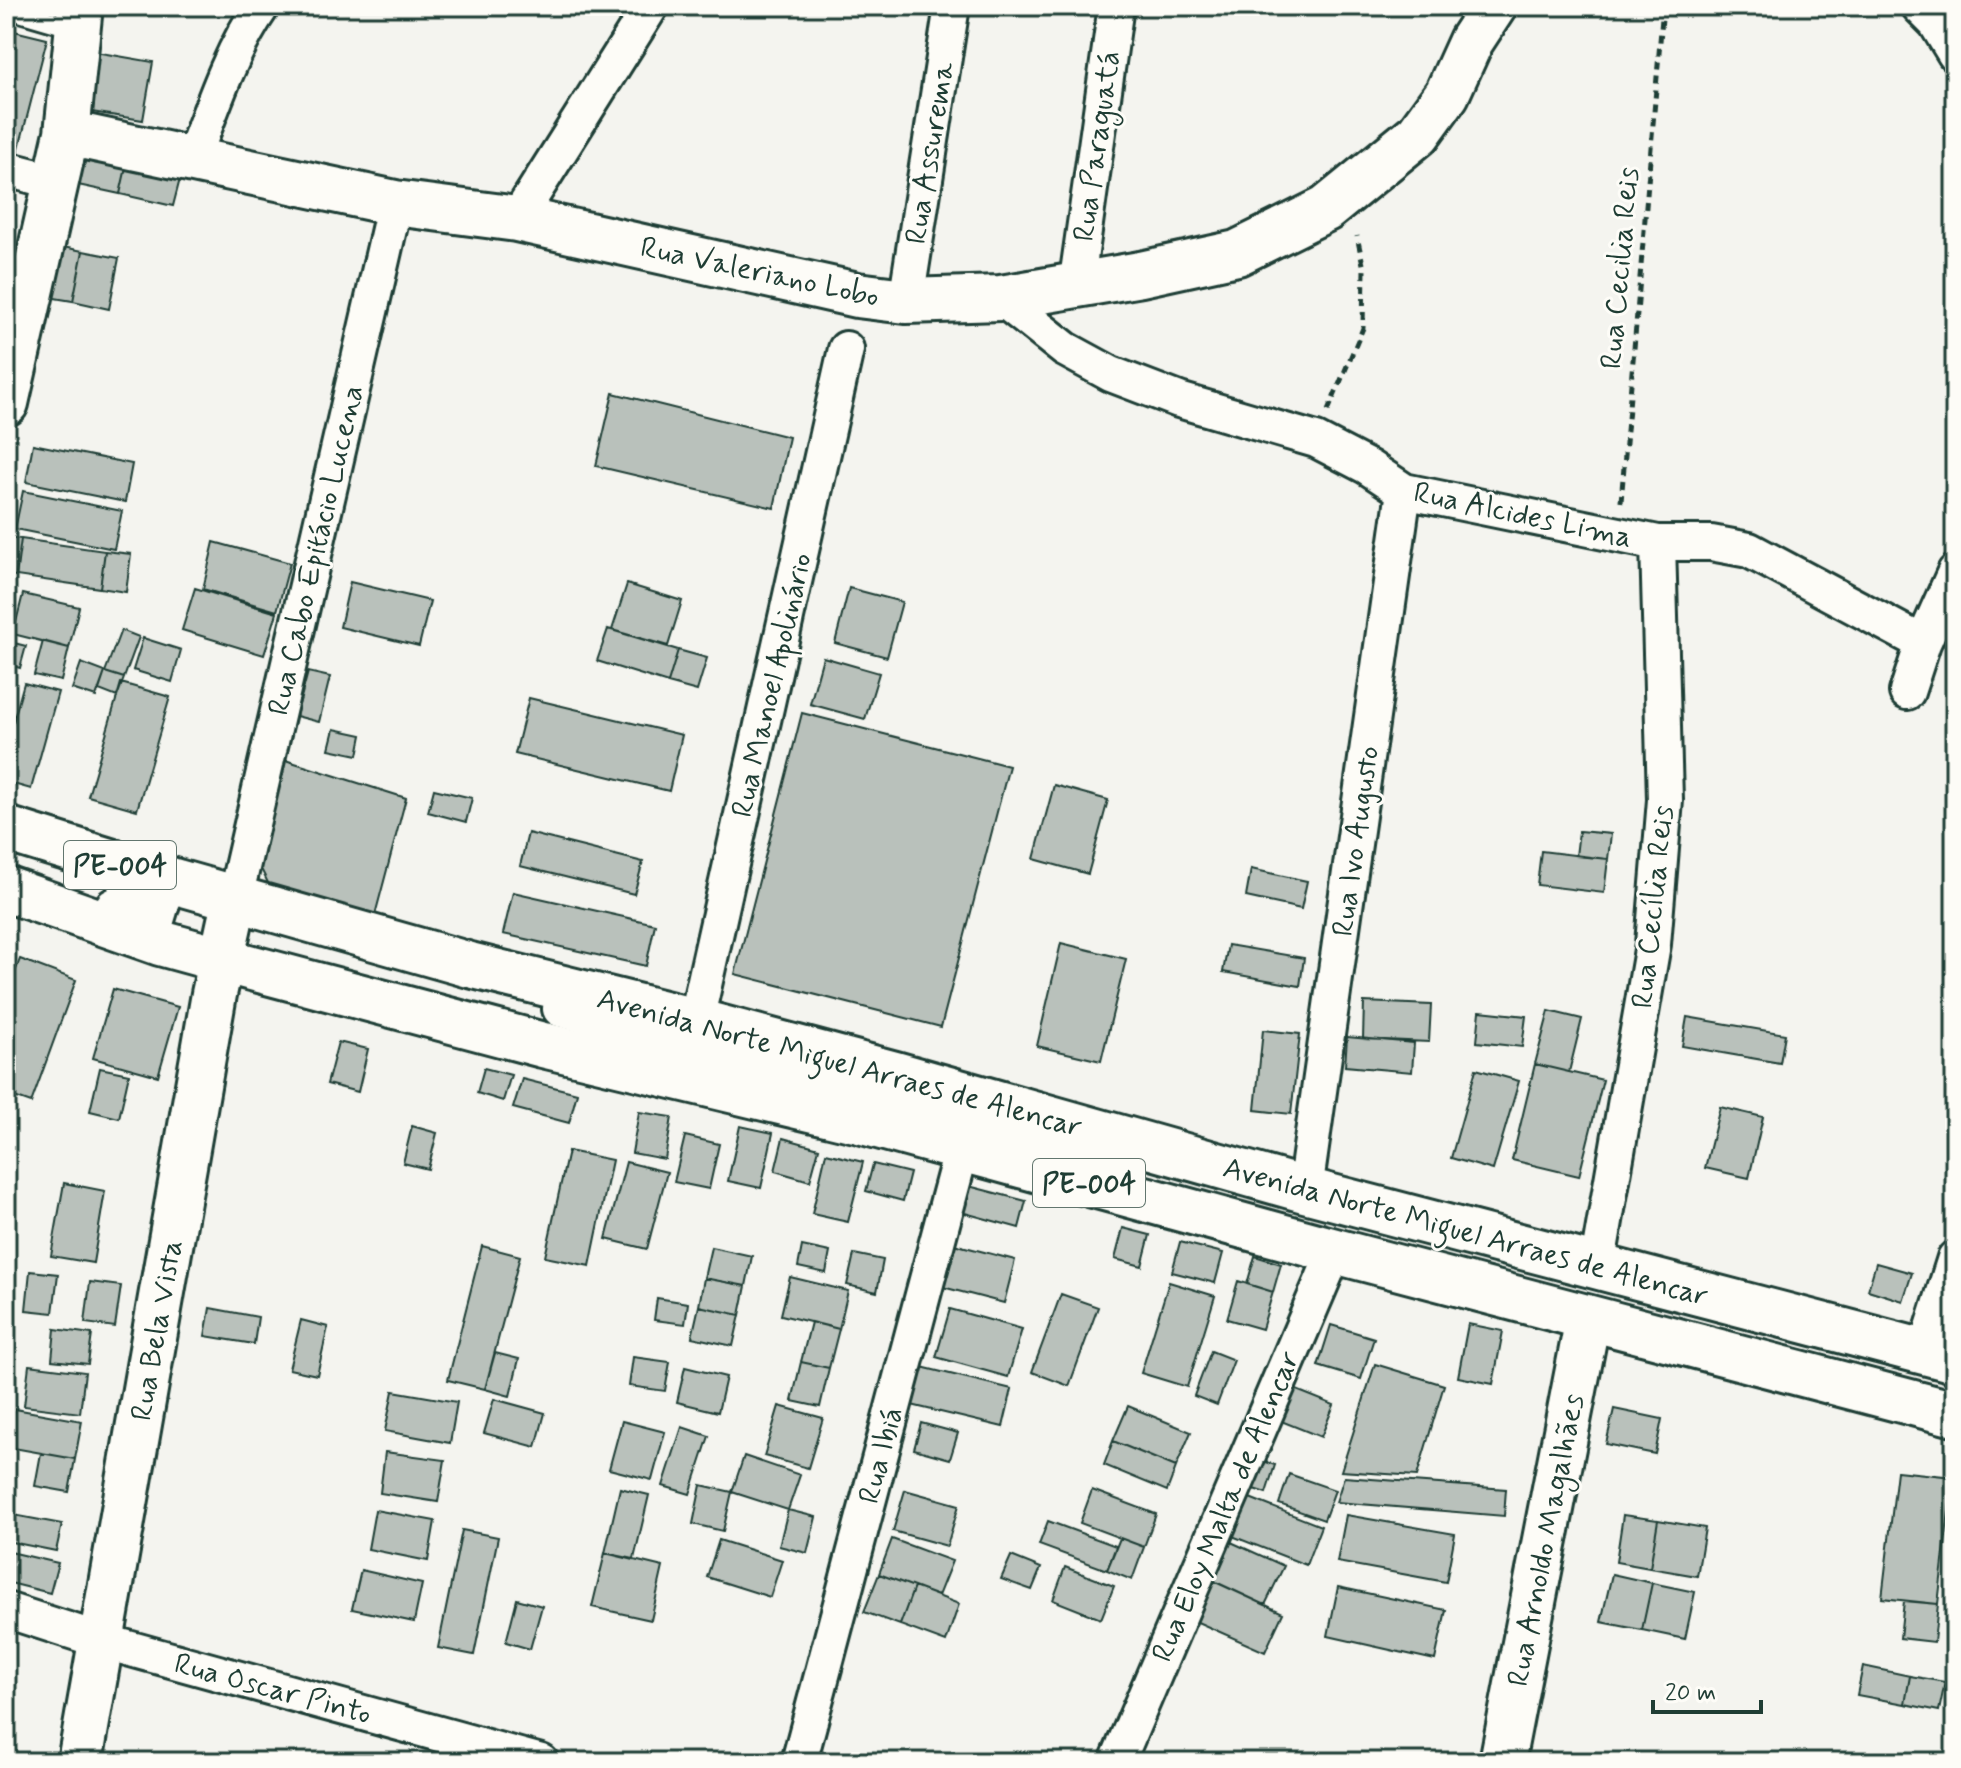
<svg xmlns="http://www.w3.org/2000/svg" width="1961" height="1768" viewBox="0 0 1961 1768" font-family="Mynerve,sans-serif">
<style>
.building{fill:#b9c1bb;stroke:#1f3d34;stroke-width:2}
.lines{fill:none;stroke-linecap:round;stroke-linejoin:round}
.lane-casing{stroke:#1f3d34;stroke-width:24}
.street-casing{stroke:#1f3d34;stroke-width:40}
.secondary-casing{stroke:#1f3d34;stroke-width:50}
.primary-casing{stroke:#1f3d34;stroke-width:50}
.path{stroke:#1f3d34;stroke-width:5;stroke-dasharray:8 6;stroke-linecap:butt}
.lane{stroke:#fdfcf7;stroke-width:18}
.street{stroke:#fdfcf7;stroke-width:34}
.secondary{stroke:#fdfcf7;stroke-width:44}
.primary{stroke:#fdfcf7;stroke-width:44}
.labels{text-anchor:middle;stroke-width:6;stroke-linejoin:round;paint-order:stroke}
.shield{fill:#fdfcf7;stroke:#62766e;stroke-width:2}
.shield-label{font-size:28px;font-weight:bold;fill:#1f3d34}
.street-label{font-size:30px;fill:#1f3d34;stroke:#fdfcf7}
</style>
<rect width="100%" height="100%" fill="#f4f4ef"/>
<filter id="ink" filterUnits="userSpaceOnUse"><feTurbulence type="fractalNoise" baseFrequency=".0125" numOctaves="2"/><feDisplacementMap in="SourceGraphic" scale="16" xChannelSelector="R" yChannelSelector="G"/><feConvolveMatrix kernelMatrix="1 2 1 2 8 2 1 2 1" color-interpolation-filters="sRGB"/></filter>
<g filter="url(#ink)">
<!-- building -->
<path class="building" d="M6,29l41,10 -29,113 -12,-3z
M95,52l58,10 -10,58 -58,-9z
M86,154l41,9 -7,31 -42,-9z
M127,163l54,12 -8,31 -53,-12z
M58,246l25,5 -10,50 -25,-4z
M83,251l36,7 -10,51 -36,-8z
M613,393l176,44 -15,71 -178,-42z
M33,444l99,20 -7,38 -99,-20z
M23,491l99,20 -8,38 -99,-20z
M6,537l15,2 -5,37 -10,-1z
M21,539l84,12 -5,37 -84,-12z
M214,542l76,21 -13,48 -74,-22z
M105,551l26,3 -5,38 -26,-4z
M350,582l80,19 -11,45 -79,-19z
M627,584l55,17 -14,45 -56,-16z
M195,588l82,25 -13,42 -82,-25z
M849,588l53,14 -15,55 -52,-14z
M23,594l56,13 -10,41 -56,-14z
M608,629l70,21 -10,33 -71,-22z
M121,630l18,7 -15,41 -19,-6z
M143,638l38,12 -9,32 -39,-12z
M6,641l20,5 -6,22 -14,-4z
M43,641l26,7 -8,33 -27,-6z
M678,650l29,8 -10,33 -29,-8z
M823,657l56,16 -14,46 -55,-15z
M81,663l24,9 -9,25 -24,-8z
M105,672l19,6 -7,19 -18,-7z
M308,672l22,5 -11,45 -23,-6z
M24,683l34,9 -27,97 -25,-7v-35z
M121,683l49,14 -33,113 -49,-14z
M529,698l153,37 -13,56 -154,-37z
M6,713l9,3 -9,31z
M802,713l207,53 -68,261 -206,-53z
M334,729l28,6 -4,20 -29,-6z
M282,759l124,39 -31,117 -105,-28 -16,-32z
M1054,785l54,15 -20,74 -54,-15z
M434,789l38,9 -6,24 -38,-10z
M1579,831l32,3 -3,25 -32,-3z
M528,833l115,29 -9,32 -114,-28z
M1541,851l67,8 -4,34 -67,-8z
M1251,869l56,12 -6,28 -55,-12z
M513,892l142,32 -9,42 -143,-32z
M1061,943l65,16 -25,102 -64,-15z
M1228,945l76,13 -4,28 -77,-14z
M20,959l56,21 -45,123 -25,-9v-98z
M113,989l65,18 -20,69 -65,-18z
M1364,1002l67,3 -2,37 -66,-3z
M1480,1011l46,5 -4,31 -45,-5z
M1549,1011l33,8 -13,53 -34,-8z
M1687,1017l98,17 -5,29 -98,-17z
M1263,1030l37,4 -9,80 -36,-4z
M1347,1037l67,6 -2,29 -67,-6z
M338,1042l30,7 -10,43 -31,-8z
M1535,1064l68,16 -24,96 -67,-16z
M100,1068l29,6 -10,44 -29,-7z
M484,1068l27,7 -8,26 -26,-8z
M1476,1069l43,12 -26,89 -42,-12z
M522,1079l55,14 -8,30 -56,-15z
M1720,1107l43,10 -14,61 -44,-10z
M639,1112l33,5 -7,42 -33,-6z
M412,1126l25,7 -9,36 -25,-6z
M740,1126l33,7 -12,55 -33,-7z
M685,1136l34,8 -10,45 -35,-7z
M783,1138l36,10 -9,33 -35,-10z
M568,1151l44,9 -22,106 -45,-9z
M826,1153l37,9 -15,60 -36,-8z
M626,1162l41,10 -20,77 -41,-10z
M873,1164l37,9 -7,28 -37,-10z
M64,1183l41,8 -12,72 -42,-7z
M961,1184l65,17 -7,27 -65,-18z
M1123,1228l27,7 -8,31 -27,-7z
M946,1242l69,18 -11,43 -69,-18z
M1180,1242l43,11 -8,30 -43,-11z
M482,1246l38,10 -35,133 -37,-9z
M802,1246l28,6 -4,21 -28,-6z
M711,1247l41,9 -6,30 -42,-8z
M854,1254l29,6 -6,32 -30,-7z
M1255,1256l26,8 -8,28 -26,-8z
M1876,1263l36,10 -9,28 -35,-11z
M30,1271l28,3 -5,39 -27,-3z
M790,1277l58,14 -9,38 -58,-14z
M704,1278l42,8 -6,29 -41,-9z
M1238,1281l35,11 -11,37 -35,-10z
M90,1282l31,4 -6,41 -30,-4z
M1169,1282l46,14 -28,91 -46,-14z
M1061,1294l37,13 -29,79 -37,-14z
M657,1298l31,5 -3,21 -31,-4z
M699,1306l41,9 -7,31 -41,-9z
M210,1308l48,9 -4,27 -49,-8z
M950,1309l72,20 -14,48 -72,-20z
M301,1320l27,7 -11,48 -28,-6z
M811,1322l28,7 -10,39 -28,-6z
M1468,1324l35,7 -10,53 -35,-7z
M1331,1325l43,13 -13,41 -43,-13z
M55,1329l37,5 -4,30 -36,-4z
M1211,1351l23,9 -17,45 -23,-9z
M495,1353l24,6 -9,37 -25,-7z
M633,1357l37,5 -5,29 -36,-5z
M801,1362l28,6 -9,39 -28,-6z
M1375,1364l69,21 -27,91 -76,-5z
M29,1365l56,7 -5,41 -56,-7z
M913,1365l99,24 -9,38 -100,-24z
M685,1367l41,10 -8,35 -41,-10z
M1289,1387l45,18 -13,32 -45,-18z
M393,1391l64,11 -7,41 -65,-12z
M494,1399l51,14 -9,34 -52,-14z
M779,1406l44,12 -15,50 -44,-12z
M1128,1406l63,26 -15,35 -63,-26z
M15,1409l67,12 -7,38 -67,-12z
M1614,1409l48,10 -7,35 -49,-10z
M622,1421l43,11 -13,48 -43,-11z
M921,1423l37,10 -8,26 -36,-10z
M682,1427l27,9 -19,58 -27,-8z
M1113,1441l63,26 -9,24 -63,-26z
M385,1452l60,8 -7,42 -58,-9z
M41,1453l34,6 -6,33 -34,-6z
M744,1456l56,19 -12,35 -56,-18z
M1254,1458l21,7 -9,28 -22,-7z
M1897,1471l56,6 -15,127 -56,-6z
M1289,1474l46,16 -11,30 -45,-16z
M1344,1477l162,12 -2,27 -168,-14z
M701,1485l31,7 -9,39 -30,-7z
M620,1488l29,7 -15,64 -29,-6z
M905,1490l54,15 -12,41 -54,-15z
M1092,1490l64,24 -12,33 -64,-24z
M1242,1495l79,31 -15,39 -79,-31z
M375,1510l60,11 -7,40 -60,-12z
M788,1510l28,7 -9,36 -28,-7z
M8,1514l54,10 -6,27 -50,-10z
M1346,1515l109,19 -9,48 -109,-20z
M1623,1515l35,5 -8,48 -34,-6z
M1658,1520l47,8 -8,48 -47,-8z
M1048,1521l68,25 -9,24 -68,-25z
M462,1530l36,7 -24,118 -36,-7z
M1120,1538l24,9 -12,33 -25,-10z
M892,1539l60,22 -14,35 -59,-22z
M719,1540l63,20 -12,37 -63,-20z
M1231,1542l53,24 -19,39 -52,-24z
M6,1551l52,12 -8,30 -44,-11z
M605,1553l58,14 -12,53 -59,-13z
M1011,1556l30,12 -9,22 -31,-11z
M1065,1567l49,19 -13,33 -48,-19z
M361,1570l61,14 -8,38 -62,-13z
M879,1574l35,13 -14,38 -36,-13z
M1612,1574l40,9 -10,47 -41,-8z
M1205,1577l78,36 -18,39 -79,-35z
M1652,1583l43,9 -10,47 -43,-9z
M914,1587l45,17 -13,38 -46,-17z
M1338,1587l108,23 -11,50 -107,-24z
M517,1599l25,7 -12,43 -24,-7z
M1904,1601l34,3 -4,38 -34,-4z
M1863,1666l47,10 -5,28 -48,-9z
M1910,1676l35,6 -6,29 -34,-7z"/>
<g class="lines">
<defs>
<path id="lane" d="M6,8l72,21"/>
<path id="street" d="M1919,6l17,17 19,31
M192,161c20,-53 38,-109 70,-155
M6,169l50,13
M517,219l134,-213
M1076,287l40,-281
M1001,298l64,51 46,25 68,26 137,40 52,27 36,24 254,52h53l38,7 174,93
M906,301l46,-295
M1907,692l16,-49 32,-71
M235,898l160,-695
M113,906l44,14 7,-23 -39,-12
M560,1009l540,145
M696,1021l150,-672
M1305,1190l99,-699
M1597,1267l56,-323 12,-144 -7,-257
M1925,1353l30,-95
M6,1610l96,31 439,121
M799,1762l163,-614
M1117,1762l218,-511"/>
<path id="secondary" d="M67,133l328,70 122,16 340,76 49,6 95,-3 140,-24 96,-21 89,-44 92,-75 29,-40 24,-53 23,-35
M6,403l61,-270 13,-127
M80,1762l134,-768 21,-96
M1502,1762l86,-444"/>
<path id="primary" d="M6,829l171,53 293,83 226,56 199,53 410,116 650,170
M6,889l154,54 62,17 321,85 313,75 479,131 620,163"/>
</defs>
<!-- lane casing -->
<use href="#lane" class="lane-casing"/>
<!-- street casing -->
<use href="#street" class="street-casing"/>
<!-- secondary casing -->
<use href="#secondary" class="secondary-casing"/>
<!-- primary casing -->
<use href="#primary" class="primary-casing"/>
<!-- path -->
<path class="path" d="M1328,411l35,-83 1,-59 -7,-33
M1621,502l42,-496"/>
<!-- lane -->
<use href="#lane" class="lane"/>
<!-- street -->
<use href="#street" class="street"/>
<!-- secondary -->
<use href="#secondary" class="secondary"/>
<!-- primary -->
<use href="#primary" class="primary"/>
</g>
</g>
<g class="labels">
<!-- shield labels -->
<g class="shield">
<rect x="64" y="841" width="112" height="48" rx="6"/>
<rect x="1033" y="1159" width="112" height="48" rx="6"/>
</g>
<g class="shield-label">
<text x="120" y="875">PE-004</text>
<text x="1089" y="1193">PE-004</text>
</g>
<!-- street labels -->
<g class="street-label">
<text transform="translate(1096 146) rotate(-82)" y="10">Rua Paraguatá</text>
<text transform="translate(929 153) rotate(-81)" y="10">Rua Assurema</text>
<text transform="translate(1619 268) rotate(-85)" y="10">Rua Cecilia Reis</text>
<text transform="translate(760 271) rotate(12)" y="10">Rua Valeriano Lobo</text>
<text transform="translate(1523 514) rotate(12)" y="10">Rua Alcides Lima</text>
<text transform="translate(315 550) rotate(-77)" y="10">Rua Cabo Epitácio Lucena</text>
<text transform="translate(771 685) rotate(-77)" y="10">Rua Manoel Apolinário</text>
<text transform="translate(1355 841) rotate(-82)" y="10">Rua Ivo Augusto</text>
<text transform="translate(1652 907) rotate(-84)" y="10">Rua Cecília Reis</text>
<text transform="translate(840 1062) rotate(15)" y="10">Avenida Norte Miguel Arraes de Alencar</text>
<text transform="translate(1466 1231) rotate(15)" y="10">Avenida Norte Miguel Arraes de Alencar</text>
<text transform="translate(156 1330) rotate(-80)" y="10">Rua Bela Vista</text>
<text transform="translate(880 1455) rotate(-75)" y="10">Rua Ibiá</text>
<text transform="translate(1225 1506) rotate(-67)" y="10">Rua Eloy Malta de Alencar</text>
<text transform="translate(1545 1540) rotate(-79)" y="10">Rua Arnoldo Magalhães</text>
<text transform="translate(273 1688) rotate(15)" y="10">Rua Oscar Pinto</text>
</g>
</g>
<!-- margin -->
<rect width="1961" height="1768" fill="none" stroke="#fdfcf7" stroke-width="32"/>
<rect x="16" y="16" width="1929" height="1736" fill="none" stroke="#1f3d34" stroke-width="3" filter="url(#ink)"/>
<!-- scale -->
<path d="M1653 1700v12h108v-12" fill="none" stroke="#1f3d34" stroke-width="4"/>
<text x="1665" y="1700" font-size="24" fill="#1f3d34" stroke="#fdfcf7" stroke-width="6" paint-order="stroke">20 m</text>
</svg>
